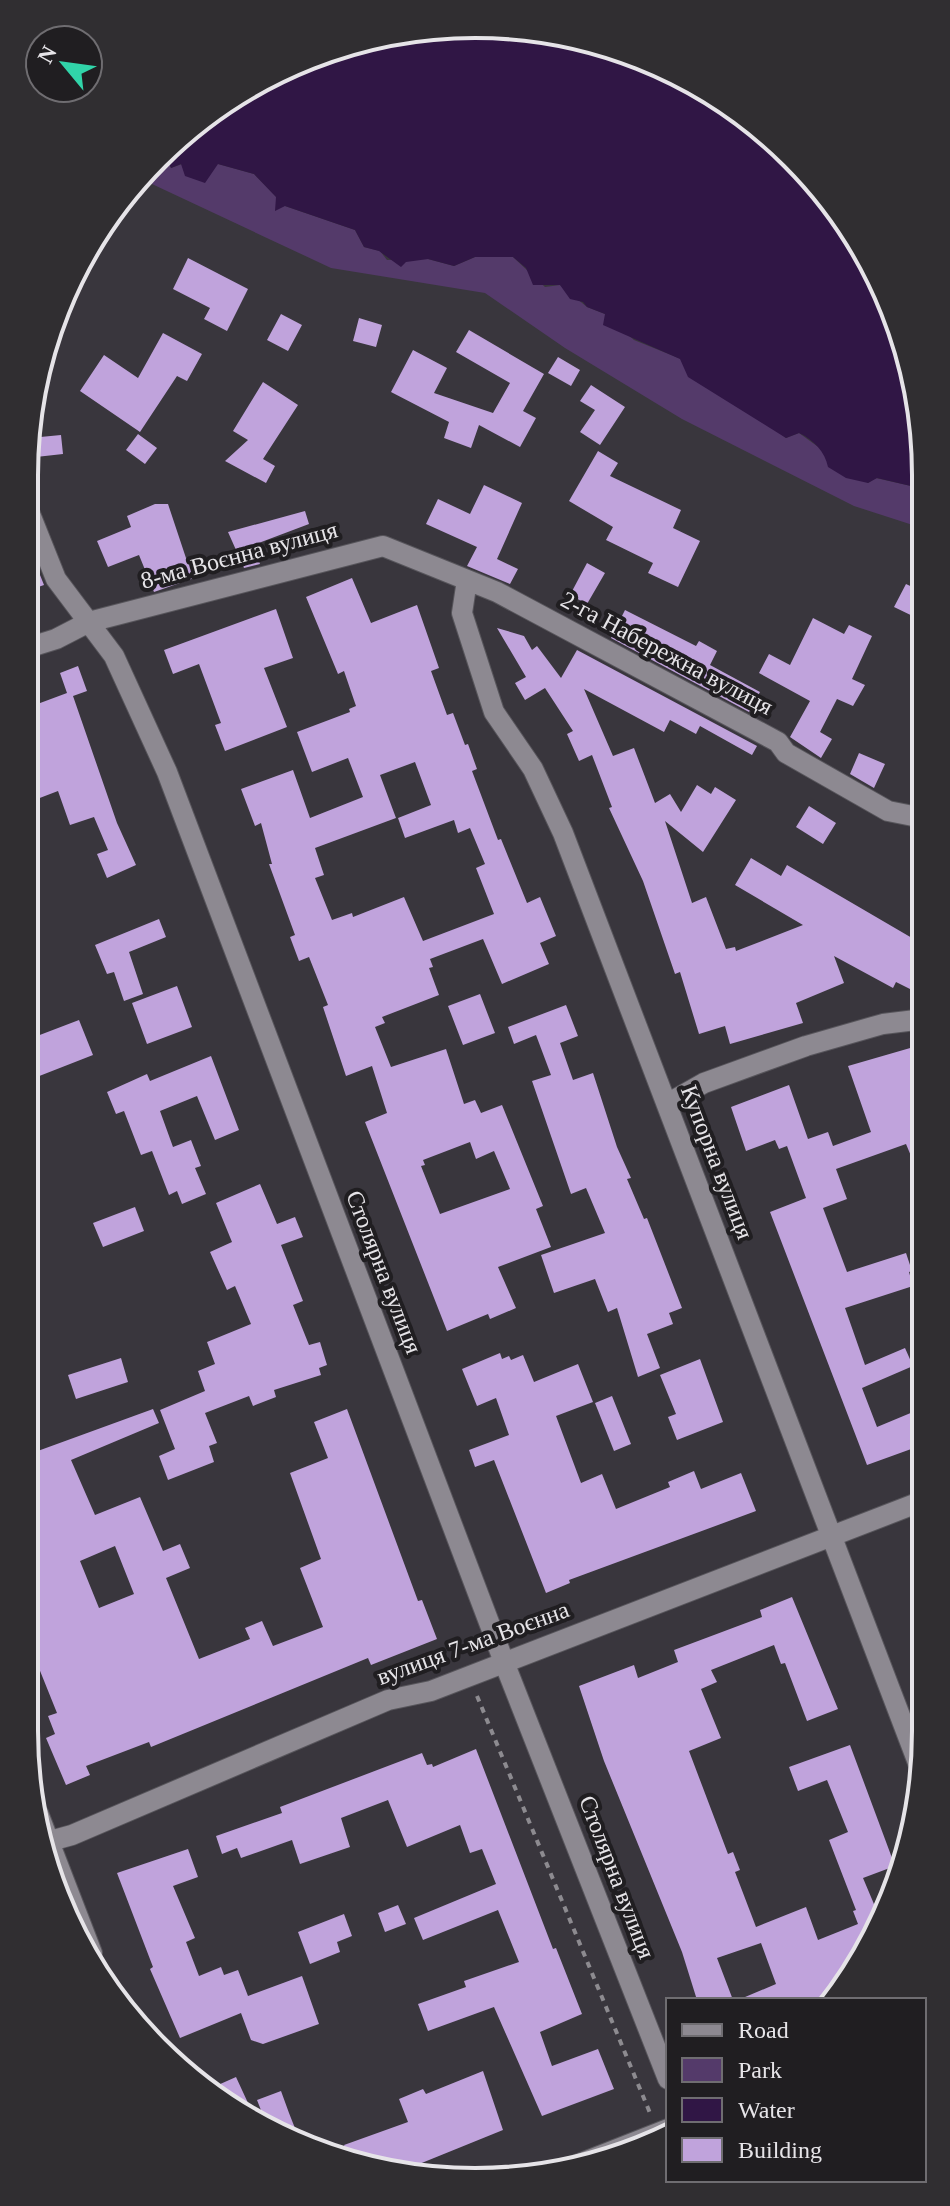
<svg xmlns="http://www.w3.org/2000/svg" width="950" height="2206" viewBox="0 0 950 2206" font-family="Georgia,serif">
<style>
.green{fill:#543a6a}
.water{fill:#301645}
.building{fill:#c0a3dc;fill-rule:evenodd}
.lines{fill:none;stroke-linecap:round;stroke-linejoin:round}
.street-casing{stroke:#57555b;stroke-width:22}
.path{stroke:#8d8b90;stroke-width:4;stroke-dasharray:6 6;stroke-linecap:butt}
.street{stroke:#8d8991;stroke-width:20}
.labels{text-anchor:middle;stroke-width:8;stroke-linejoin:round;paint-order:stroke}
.street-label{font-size:24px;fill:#e6e4e8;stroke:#201e21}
.rim{fill:none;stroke:#e6e4e8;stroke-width:4}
</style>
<rect width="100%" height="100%" fill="#39363d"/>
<!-- green -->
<path class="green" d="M165,155l6,13 11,-4h36l36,10 31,32 70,24 9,17 16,4 7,9 41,-1 26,7 21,-9h38l32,30 15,-2 27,22 18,7 29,26 47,19 105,79 13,-5 69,50 8,-5 35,8 11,-2v44l-68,-22 -172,-87 -117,-71 -80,-55 -154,-25 -194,-91z"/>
<!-- water -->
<path class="water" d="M446,25l174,23 129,69 84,83 58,102 31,114v68l-11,2 -34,-8 -9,5 -22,-5 -18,-11c-3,-15 -14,-27 -29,-34l-13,5 -98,-61 -8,-18 -77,-34 2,-11 -18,-7 -4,-5 -13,-3 -10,-14h-27l-7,-17 -13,-11h-38l-21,9 -26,-7 -22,3 -5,5 -22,-16 -15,-4 -9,-17 -70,-24 -10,5 1,-14 -22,-23 -36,-10 -13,19 -20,-7 -4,-12 -10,4 -6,-13 111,-85z"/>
<!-- building -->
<path class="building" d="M188,258l60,31 -21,42 -23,-12 6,-11 -37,-19z
M281,314l21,11 -14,26 -21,-11z
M359,318l23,7 -6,22 -23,-6z
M469,330l75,44 -21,37 13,7 -16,29 -41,-22 -8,23 -27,-10 5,-16 -58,-30 22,-42 34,18 -13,25 59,20 17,-30 -54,-31z
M163,333l39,21 -15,27 -10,-5 -37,56 -60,-41 24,-36 34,23z
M558,357l22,13 -9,16 -23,-13z
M263,382l35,23 -35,54 12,7 -9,17 -41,-22 23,-21 -15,-9z
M591,385l34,22 -25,38 -20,-13 15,-22 -15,-9z
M138,434l19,14 -12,16 -19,-14z
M61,435l2,19 -36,4 3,-20z
M598,451l20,12 -8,13 71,34 -8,18 27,13 -22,46 -30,-14 5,-10 -47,-23 7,-13 -44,-26z
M484,485l38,18 -25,56 21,10 -8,15 -43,-18 10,-19 -51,-23 12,-25 32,15z
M155,504h13l18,54 6,-2 8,20 -46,16 -15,-37 -31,12 -11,-26 34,-14 -4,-11z
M305,511l4,13 -56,21 7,19 -16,4 -16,-36z
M24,535l20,50 -20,7z
M587,563l18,10 -18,31 -17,-9z
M352,578l19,45 46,-18 22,63 -8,3 16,44 6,-2 12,32 3,-1 9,25 -5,2 26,69 3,-1 26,64 13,-6 16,39 -16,7 9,21 -47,20 -19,-45 -53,20 3,8 -4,1 10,27 -57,22 3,6 -10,4 16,40 55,-18 18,55 11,-4 6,13 21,-8 41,101 -7,3 15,38 -53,20 18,41 -26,11 -2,-5 -41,17 -82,-209 22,-9 -15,-47 -26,10 -23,-69 5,-2 -19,-48 -10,4 -9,-24 5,-2 -26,-71h3l-11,-41 -6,3 -14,-37 52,-19 17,48 53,-21 -15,-39 -36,14 -15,-40 53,-20 -1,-3 7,-3 -12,-35 -6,3 -32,-77zM415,762l16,43 -33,13 7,20 49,-18 4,13 12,-5 15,36 -9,4 18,46 -71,27 -19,-44 -51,20 -1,-4 -20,7 -17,-42 9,-3 -9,-27 81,-30 -16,-43zM470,1142l6,17 18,-8 16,38 -70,25 -19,-48 4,-1 -2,-5z
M906,584l17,8v29l-29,-14z
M276,609l17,49 -29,10 23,59 -62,24 -10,-26 6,-2 -22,-59 -26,10 -9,-24z
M625,610l71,36 3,-5 18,10 -7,14 50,27 -11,20 -138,-74z
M813,618l31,16 5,-9 23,11 -20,43 13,6 -12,21 -16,-7 -17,33 12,7 -11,19 -31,-21 20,-36 -51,-28 10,-19 21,11z
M497,628l27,8 8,14 5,-4 24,32 16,-28 180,96 -5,9 -52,-29 -4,8 -26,-14 -6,12 -80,-43 29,67 21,-8 21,55 15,-9 11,18 16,-27 14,9 4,-7 21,13 -33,52 -38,-31 27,82 14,-6 20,52 9,-2 1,4 67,-26 -68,-40 16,-27 30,18 6,-11 137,80v51l-28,-14 -3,6 -59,-32 10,27 -48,20 7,20 -73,21 -5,-18 -26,8 -19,-62 -5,2 -32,-93 -34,-73 3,-1 -20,-52 -13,6 -12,-27 6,-3 -28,-43 -20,12 -10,-17 11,-6z
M78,666l9,25 -14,5 44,127 19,42 -29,13 -10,-24 11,-4 -14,-33 -24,8 -12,-34 -34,13v-95l43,-16 -7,-20z
M859,753l26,11 -11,24 -24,-14z
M809,806l27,17 -13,21 -27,-17z
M159,919l7,18 -37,15 14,42 -19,7 -10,-29 -7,2 -12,-29z
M177,986l15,41 -45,17 -15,-41z
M480,994l15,39 -32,12 -15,-39z
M566,1005l12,31 -18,7 13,37 20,-7 24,74 14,31 -4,1 17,40 3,-1 35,90 -13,5 4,11 -26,10 13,34 -22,9 -21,-69 -9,4 -13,-33 -41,14 -13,-38 64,-22 -19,-45 -15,6 -39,-113 19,-6 -15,-40 -22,9 -6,-17z
M79,1020l14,35 -69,27v-41z
M924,1044v143l-18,-43 -70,25 11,30 -24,9 24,64 59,-19 6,18 -3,1 4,14 -68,22 20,57 40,-17 8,18 -51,22 15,39 48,-20v37l-58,21 -97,-253 36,-14 -19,-52 -8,3 -4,-9 -29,11 -15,-44 58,-22 19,54 20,-7 5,14 38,-14 -23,-66z
M211,1056l28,74 -24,10 -18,-44 -37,15 13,36 18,-7 10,26 -6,2 11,26 -24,10 -5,-13 -8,4 -17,-44 -11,4 -17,-44 -8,3 -9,-22 40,-18 3,7z
M260,1184l17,40 18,-7 8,20 -22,8 22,56 -10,4 16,40 11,-3 7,23 -8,3 2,7 -47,15 2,7 -23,9 -4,-10 -44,17 12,30 -8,3 5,16 -46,18 -9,-24 16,-7 -15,-39 45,-19 -7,-20 17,-7 -8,-22 44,-18 -16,-38 -8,4 -17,-38 22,-10 -16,-39z
M135,1207l9,24 -41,16 -10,-24z
M500,1353l2,6 7,-3 2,4 12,-5 11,27 44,-18 15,38 -37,14 25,67 21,-9 14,35 54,-22 -2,-5 26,-11 7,18 40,-16 15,38 -187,69 1,3 -24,10 -52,-133 -19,7 -6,-17 40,-15 -13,-37 -19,8 -15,-37z
M121,1358l7,24 -52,17 -8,-24z
M700,1359l23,63 -46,18 -9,-23 8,-3 -16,-39z
M612,1396l19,48 -17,7 -19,-48z
M153,1409l6,14 -88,37 24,55 45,-18 23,54 17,-7 10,24 -24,10 33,81 51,-20 -5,-11 17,-7 11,25 50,-19 -23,-59 21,-9 -31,-86 38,-15 -14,-36 33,-13 71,192 4,-1 15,39 -66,26 -3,-7 -217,89 -2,-5 -63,24 4,9 -24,10 -20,-47 9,-4 -7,-18 9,-3 -33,-82v-175zM115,1546l19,48 -35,14 -19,-47z
M792,1597l46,112 -31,12 -22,-58 -4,1 -7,-19 -63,25 6,12 -16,7 20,49 -32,13 39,103 5,-2 7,18 -5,2 21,55 50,-20 12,33 40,-16 -5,-13 3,-1 -27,-70 19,-8 -21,-52 -29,11 -9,-24 61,-22 45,121 -32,12 16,38 -48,84h-93l38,-16 -15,-41 -44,15 16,42h-36l-15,-48 -78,-191 -25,-75 55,-21 4,13 40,-16 -4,-12 88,-33 -2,-7z
M476,1749l77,200 3,-1 26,66 -42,18 12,34 46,-17 16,40 -72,27 -48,-109 -66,24 -10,-27 48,-17 -2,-6 55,-19 -21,-52 -75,30 -9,-22 82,-34 -14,-35 -12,4 -10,-28 -53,22 -19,-47 -47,18 9,29 -50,17 -8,-24 -51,18 -4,-10 -15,6 -6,-18 66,-23 -2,-6 142,-54 5,12 5,-1 1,3z
M188,1849l10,28 -25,9 22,52 -9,4 13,34 22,-9 3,8 14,-5 10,26 54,-20 17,48 -56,20 -12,-4 -10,-27 -61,25 -30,-69 3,-2 -36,-94z
M398,1905l8,19 -21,8 -7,-19z
M344,1914l8,22 -15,6 3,10 -30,12 -12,-32z
M483,2071l20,59 -106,43 -47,-14 -6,-14 64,-23 -9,-23 24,-10 3,5z
M236,2077l12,26 -14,6 -25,-20z
M281,2091l8,22 11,28 -32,-13 -11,-28z"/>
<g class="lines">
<defs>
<path id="street" d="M24,499l32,80 58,77 53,116 337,890 164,417
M467,580l-5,33 32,99 39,57 30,64 357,935
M24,649l32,-10 33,-17 294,-76 114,46 281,150 8,11 102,58 35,7
M667,1104l37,-21 102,-37 77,-22 41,-5
M38,1813l54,140
M43,1843l29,-8 316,-135 43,-9 494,-191
M556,2173l112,-44"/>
</defs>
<!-- street casing -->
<use href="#street" class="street-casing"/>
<!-- path -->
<path class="path" d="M477,1696l173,417"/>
<!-- street -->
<use href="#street" class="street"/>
</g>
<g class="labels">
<!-- street labels -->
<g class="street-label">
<text transform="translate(239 555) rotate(-15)" y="8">8-ма Воєнна вулиця</text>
<text transform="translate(667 653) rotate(28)" y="8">2-га Набережна вулиця</text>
<text transform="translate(717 1162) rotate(69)" y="8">Купорна вулиця</text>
<text transform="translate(384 1272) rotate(69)" y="8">Столярна вулиця</text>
<text transform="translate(473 1643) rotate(-20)" y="8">вулиця 7-ма Воєнна</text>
<text transform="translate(617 1877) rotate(69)" y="8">Столярна вулиця</text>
</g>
</g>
<!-- crop -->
<path d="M0 0H950V2206H0ZM475 38H475A437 437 0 0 1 912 475V1731A437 437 0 0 1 475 2168H475A437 437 0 0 1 38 1731V475A437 437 0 0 1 475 38Z" fill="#302e31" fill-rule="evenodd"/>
<path class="rim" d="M475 38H475A437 437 0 0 1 912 475V1731A437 437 0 0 1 475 2168H475A437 437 0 0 1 38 1731V475A437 437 0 0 1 475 38Z"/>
<!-- legend -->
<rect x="666" y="1998" width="260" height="184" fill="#201e21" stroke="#6f6d71" stroke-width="2"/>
<rect x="682" y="2024" width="40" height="12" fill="#8d8991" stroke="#6f6d71" stroke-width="2"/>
<text x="738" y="2038" font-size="24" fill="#e6e4e8">Road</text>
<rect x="682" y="2058" width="40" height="24" fill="#543a6a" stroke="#6f6d71" stroke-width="2"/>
<text x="738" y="2078" font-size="24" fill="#e6e4e8">Park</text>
<rect x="682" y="2098" width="40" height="24" fill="#301645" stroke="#6f6d71" stroke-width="2"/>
<text x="738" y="2118" font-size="24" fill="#e6e4e8">Water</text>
<rect x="682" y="2138" width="40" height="24" fill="#c0a3dc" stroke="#6f6d71" stroke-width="2"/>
<text x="738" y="2158" font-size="24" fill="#e6e4e8">Building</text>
<!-- north arrow -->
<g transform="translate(64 64) rotate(299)"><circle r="38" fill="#201e21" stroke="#6f6d71" stroke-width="2"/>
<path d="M0-6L14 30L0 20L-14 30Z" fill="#31d4a9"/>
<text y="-12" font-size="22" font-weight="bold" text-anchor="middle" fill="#e6e4e8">N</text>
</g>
</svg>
